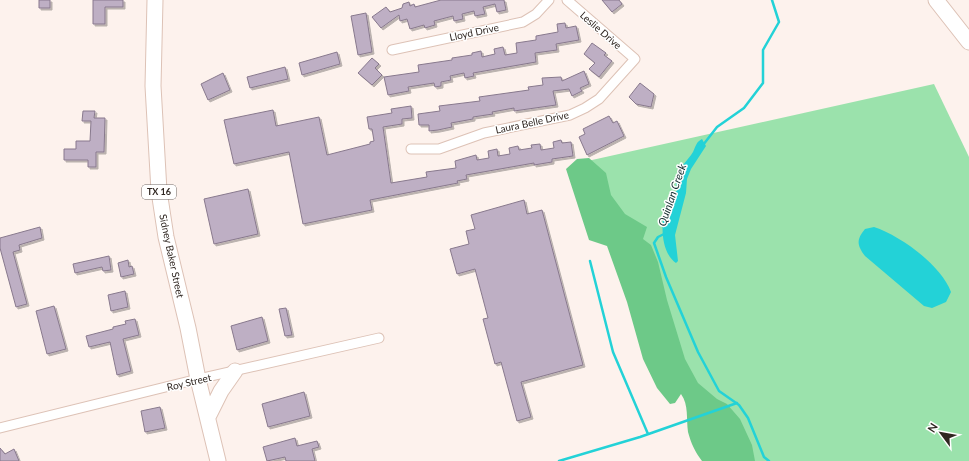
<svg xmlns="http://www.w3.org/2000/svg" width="969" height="461" viewBox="0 0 969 461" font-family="Lato,sans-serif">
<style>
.green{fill:#9be2ac}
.forest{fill:#6dc988}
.water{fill:#23d2d7}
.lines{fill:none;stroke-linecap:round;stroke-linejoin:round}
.stream{stroke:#23d2d7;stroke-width:2.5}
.building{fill:#beafc4;stroke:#88798d;filter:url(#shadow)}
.street-casing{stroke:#ddc2b6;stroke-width:11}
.primary-casing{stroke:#ddc2b6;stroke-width:17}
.street{stroke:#fff;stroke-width:9}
.primary{stroke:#fff;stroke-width:15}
.labels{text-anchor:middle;stroke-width:3;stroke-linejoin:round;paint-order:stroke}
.shield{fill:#fff;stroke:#6d6764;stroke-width:1}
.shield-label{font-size:9px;font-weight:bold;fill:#2f2621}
.street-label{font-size:10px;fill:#2f2621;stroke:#fff}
.water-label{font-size:11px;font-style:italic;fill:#163031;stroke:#fff}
</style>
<defs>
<filter id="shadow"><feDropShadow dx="2" dy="2" stdDeviation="0" flood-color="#0004"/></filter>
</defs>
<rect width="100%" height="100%" fill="#fdf2ed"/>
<!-- green -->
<path class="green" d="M934,84l35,73v304h-221l-77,-93 -97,-204z"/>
<!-- forest -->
<path class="forest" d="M589,158l17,15 5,22 14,19 22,13 -4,12 8,6 7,17 9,38 18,59 13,24 19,16 10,5 13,15 12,26 3,16h-53c-7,-9 -11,-18 -14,-29 -2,-13 1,-27 -7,-38l-6,9 -5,1 -13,-16 -14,-29 -16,-57 -20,-56 -18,-6 -23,-71 11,-10z"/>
<!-- water -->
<path class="water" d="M702,139l4,7 -15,23 -4,10 -1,14 -11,42 3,26 -2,2c-16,-11 -16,-43 -9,-59 2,-5 8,-11 11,-15 -8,-14 9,-27 15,-37 3,-6 3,-10 9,-13z
M874,227c27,9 67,38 77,65l-5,10 -14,6 -8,-2 -59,-50c-8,-11 -9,-16 0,-27z"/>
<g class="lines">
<!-- stream -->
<path class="stream" d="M703,145l14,-18 27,-19 19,-25v-33l16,-28 -7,-22
M664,234l-6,3 -4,6 12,34 32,75 21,39 20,14 9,13 16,39 5,4
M590,261l23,91 35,82
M559,461l81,-24 97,-34"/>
</g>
<!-- building -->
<path class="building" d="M39,0h11v8h-11z
M93,0h30v7h-18v17h-12z
M441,0h63l2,10 -9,2 -2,-8 -12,3 2,7 -10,2 -1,-5 -12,3 1,5 -9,2 -1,-5 -19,5 1,4 -10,3 -1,-3 -14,4 -3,-10 -7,2 -1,-6 -18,13 -9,-11 14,-10 4,5 12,-4 1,-4 6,-2 1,4 4,-2 1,3z
M602,0h17l3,4 -10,8z
M366,13l6,39 -14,3 -7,-39z
M565,23l1,5 10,-2 3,14 -23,4 1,6 -22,3 1,9 -63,11 1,3 -9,2 -1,-5 -14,3 1,4 -10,2v4l-6,1 -1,-4 -26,4 1,4 -21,4 -4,-18 35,-5 -1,-7 34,-5v-2l20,-3v-2l9,-2 1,6 13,-3 -1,-5 9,-2 2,8 12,-2 -1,-10 20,-3v-4l22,-4 -1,-8z
M592,43l14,10 -2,2 8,6 -13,16 -10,-8 6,-6 -11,-9z
M337,52l3,12 -38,11 -3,-12z
M372,58l7,6 -4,4 7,7 -10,10 -14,-12z
M285,67l3,12 -38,9 -3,-11z
M584,71l5,13 -9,4 2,3 -10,5 -3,-7 -16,2 3,14 -42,6v-3l-22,4 1,2 -20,3v2l-22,4 1,4 -14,3 -9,1v-6h-10l-1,-11 22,-3 -1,-5 41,-5 -1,-4 50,-7 -1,-3 15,-2 -1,-7 19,-1 1,4z
M223,73l7,17 -22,10 -7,-16z
M640,83l14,11 -3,13 -15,-3 -7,-7z
M411,106l1,12 -10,1v5l-19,3 8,56 36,-6 -1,-5 30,-4 -1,-7 21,-6 1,5 12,-2 -1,-7 9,-2 1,7 12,-2 -1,-6 9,-2 1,4 13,-2 -1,-3 9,-1 1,6 13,-2 -1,-6 8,-2 1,3 9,-1 2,14 -21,3v3l-18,3v-2l-68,12 1,4 -10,2 1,2 -88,17 2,10 -69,14 -14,-72 -55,12 -10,-44 49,-10 3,16 43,-9 8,38 43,-11v-2l4,-1 -2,-12h-3l-2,-12 25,-4 -1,-4z
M83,111h12l-1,7h11l-1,34h-8v15h-8v-7h-24v-11h12v-8h14l1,-20h-9z
M609,116l4,7 4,-2 7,15 -37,19 -8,-18 6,-3 -2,-5z
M248,189l10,45 -44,10 -10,-45z
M524,200l3,14 15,-4 41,155 -62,17 10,35 -14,4 -16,-59 -6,2 -12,-45 5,-1 -13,-49 -18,5 -7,-25 19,-5 -3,-13 9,-2 -4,-14z
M40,227l2,11 -23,7 1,5 -7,2 14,52 -11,3 -16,-59v-10z
M109,256l2,14 -8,1 -1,-4 -27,6 -2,-9z
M128,260l1,7 3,-1 2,8 -13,3 -3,-14z
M125,291l3,16 -17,4 -3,-16z
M54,306l12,43 -19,5 -11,-43z
M286,308l6,27 -7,1 -6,-27z
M262,317l6,24 -31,9 -6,-24z
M135,319l4,16 -16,4 8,32 -14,4 -7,-33 -21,5 -3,-11 27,-7v-2l13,-3 -1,-3z
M304,392l6,24 -42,11 -6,-23z
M160,407l5,21 -20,4 -4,-21z
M295,438l2,8 20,-5 2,6 -7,2 3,12h-29l-1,-4 -18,4 -4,-14z
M0,448l5,6 9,-5 5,12h-19z"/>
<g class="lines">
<defs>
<path id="street" d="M392,50l131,-28 13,-8 13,-14
M411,149h28l45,-16 86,-18 15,-7 14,-9 36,-40 -68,-59
M0,428l198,-49 181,-41"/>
<path id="primary" d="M155,0l-2,86 6,105 7,46 22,91 10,51 20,82
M936,0l33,42
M208,417l13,-26 14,-20"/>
</defs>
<!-- street casing -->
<use href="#street" class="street-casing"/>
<!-- primary casing -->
<use href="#primary" class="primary-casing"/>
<!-- street -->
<use href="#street" class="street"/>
<!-- primary -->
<use href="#primary" class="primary"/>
</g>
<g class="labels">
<!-- shield labels -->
<rect class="shield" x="142" y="185" width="34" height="14" rx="3"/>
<g class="shield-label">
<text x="159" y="195">TX 16</text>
</g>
<!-- street labels -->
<g class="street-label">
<text transform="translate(601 30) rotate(41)" y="4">Leslie Drive</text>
<text transform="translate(474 32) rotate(-12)" y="4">Lloyd Drive</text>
<text transform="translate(532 122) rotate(-12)" y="4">Laura Belle Drive</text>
<text transform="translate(172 256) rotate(78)" y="4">Sidney Baker Street</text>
<text transform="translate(189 382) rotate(-13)" y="4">Roy Street</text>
</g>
<!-- water labels -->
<g class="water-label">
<text transform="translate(672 195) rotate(-71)" y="4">Quinlan Creek</text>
</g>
</g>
<!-- north arrow -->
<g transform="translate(941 433) rotate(302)" stroke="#ffffff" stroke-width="3" paint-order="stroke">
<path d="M0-3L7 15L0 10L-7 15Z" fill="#2f2621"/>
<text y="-6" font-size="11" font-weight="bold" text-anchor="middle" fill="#2f2621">N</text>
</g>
</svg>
